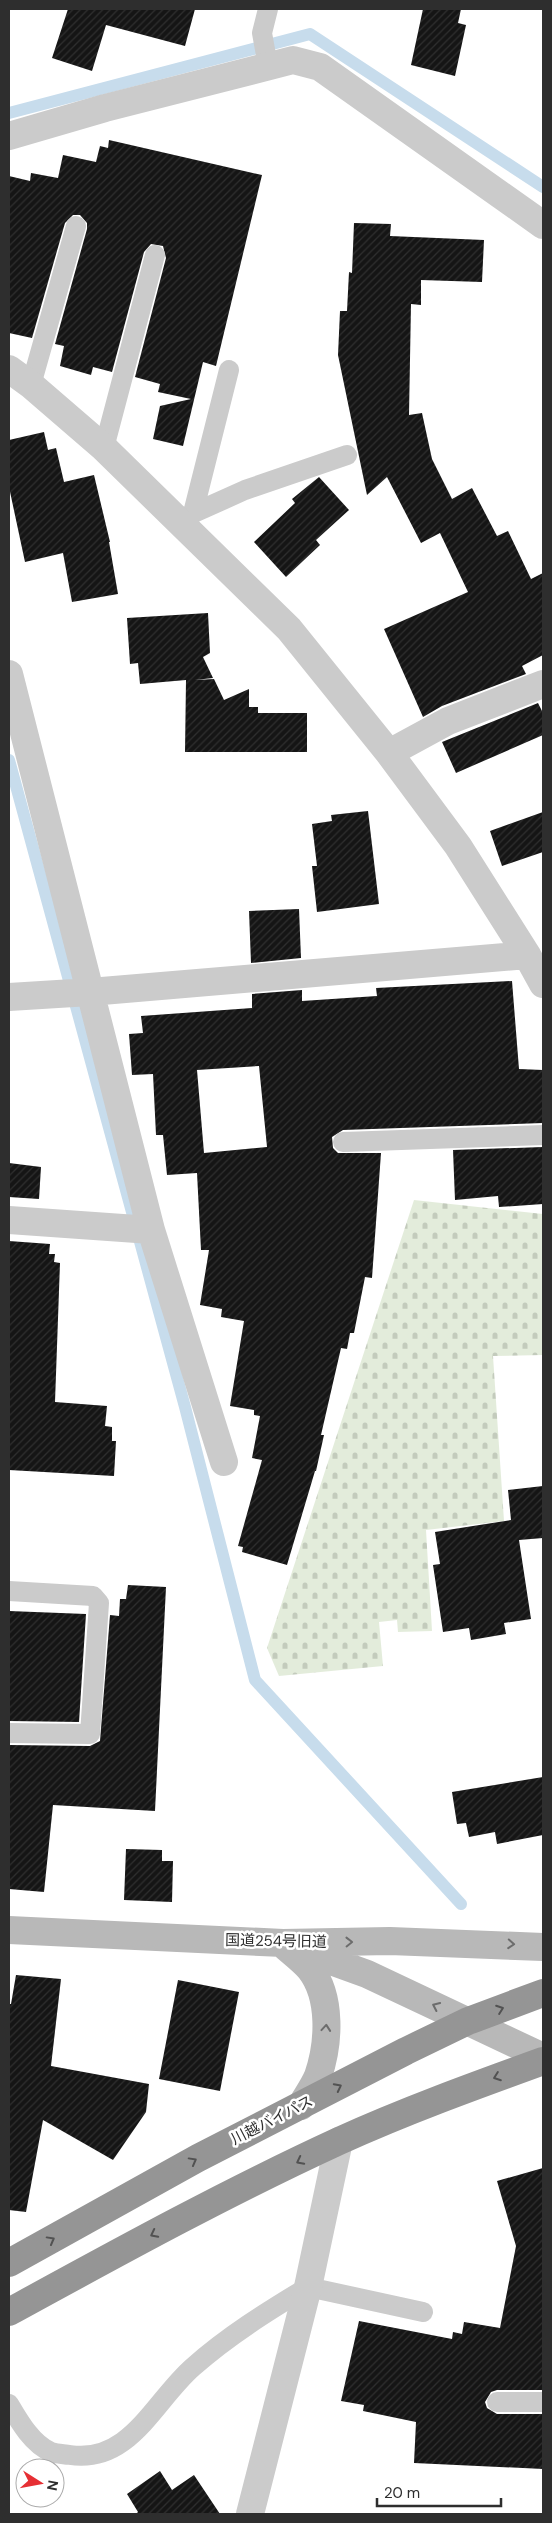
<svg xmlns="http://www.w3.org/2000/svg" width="552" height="2523" viewBox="0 0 552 2523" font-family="'DM Sans','Noto Sans JP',sans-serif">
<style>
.cemetery{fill:url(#cemetery-stones)}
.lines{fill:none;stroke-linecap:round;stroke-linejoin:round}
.stream{stroke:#c7dcec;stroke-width:12}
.building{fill:url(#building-hatch);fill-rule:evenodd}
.lane{stroke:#cbcbcb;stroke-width:20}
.street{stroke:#cbcbcb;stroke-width:28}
.secondary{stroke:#b8b8b8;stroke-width:28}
.highway{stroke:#959595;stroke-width:28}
.oneway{stroke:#6c6c6c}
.oneway2{stroke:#525252}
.labels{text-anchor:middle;stroke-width:5;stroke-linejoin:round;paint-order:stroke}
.street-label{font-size:15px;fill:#2e2e2e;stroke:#fff}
</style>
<defs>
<pattern id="cemetery-stones" width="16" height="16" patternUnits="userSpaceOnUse" patternTransform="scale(1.25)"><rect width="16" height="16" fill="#e3ecdb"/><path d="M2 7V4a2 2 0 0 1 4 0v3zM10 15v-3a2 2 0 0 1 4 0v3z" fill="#c3cbbc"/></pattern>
<pattern id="building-hatch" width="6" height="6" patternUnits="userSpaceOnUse" patternTransform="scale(1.25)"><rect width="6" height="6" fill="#151515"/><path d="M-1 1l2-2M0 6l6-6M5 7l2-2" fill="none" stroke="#2f2f2f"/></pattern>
</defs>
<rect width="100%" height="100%" fill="#fff"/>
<!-- cemetery -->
<path class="cemetery" d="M414,1200l129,14v141l-50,1 11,165 -78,9 6,101 -34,1 -1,-12 -18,2 4,44 -104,10 -12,-28z"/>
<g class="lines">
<!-- stream -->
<path class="stream" d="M9,113l301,-79 233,153
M9,760l176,647 70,273 206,224"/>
</g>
<!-- building -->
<path class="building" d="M68,9h127l-10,37 -79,-21 -14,46 -40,-13z
M423,9h38l-3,14 8,2 -11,51 -44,-11z
M109,140l153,35 -46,191 -13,-4 -20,84 -30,-7 7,-33 31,-7 -33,-7 2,-8 -25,-7 31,-119 -3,-12 -12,-2 -7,8 -32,120 -19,-5 -2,8 -31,-9 4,-20 -9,-2 32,-115v-6l-7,-8h-7l-8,8 -33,115 -23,-5v-157l21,5 1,-8 27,5 5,-23 33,7 4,-16 8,2z
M354,223l37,1 -1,12 94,4 -2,42 -61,-2v25l-10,-1 -2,111 13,-2 10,46 20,40 20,-11 25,48 11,-5 23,48 12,-6v82l-21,11 4,8 -84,32 -19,11 -39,-88 84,-37 -28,-59 -19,10 -34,-66 -20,18 -29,-140 2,-44h7l2,-39 3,1z
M44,432l4,18 8,-2 8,34 30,-7 16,67h-1l9,52 -46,8 -9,-49 -38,9 -16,-75v-47z
M319,477l30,33 -33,30 4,5 -34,32 -32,-35 41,-39 -3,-4z
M208,613l2,40 -7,4 10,21 -18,2 19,-1 10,21 25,-11v18h9v6h49v39h-122l1,-72 -46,4 -2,-21 -8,1 -3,-46z
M538,703l5,10v22l-87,38 -14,-31z
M368,811l11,93 -62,8 -5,-46h5l-5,-42 20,-3 -1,-6z
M543,812v40l-41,14 -12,-35z
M299,909l2,49 -50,5 -2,-52z
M512,981l7,88 24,1v53l-200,7 -11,7 1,11 5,5h43l-9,125 -7,-1 -11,56h-4l-3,16 -6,-1 -20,87h3l-8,36h-1l-28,94 -45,-13 1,-5 -5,-1 24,-86 -10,-2 8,-42 -6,-1v-5l-24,-4 14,-85 -23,-4 1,-8 -22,-4 9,-55h-8l-4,-77 -30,2 -4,-40h-7l-3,-61 -21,1 -3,-41 14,-1 -2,-17 111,-8v-14l50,-4v11l75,-5 -1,-8zM259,1066l8,81 -63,6 -7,-83z
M543,1147v57l-44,3 -1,-11 -43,4 -2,-50z
M9,1163l32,4 -2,32 -30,-2z
M9,1241l41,3 -1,10h6l-1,8 6,1 -5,139 52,4 -2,20 7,1v14h4l-2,35 -105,-6z
M543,1486v52l-24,2 12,79 -27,4 2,11 -35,6 -2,-12 -26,4 -10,-67 7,-1 -5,-32 76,-12 -3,-30z
M128,1585l38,2 -11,224 -102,-6 -9,87 -35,-3v-144l81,1 10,-5 10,-126 9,1 1,-17h6z
M9,1611l77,3 -7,108 -70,-1z
M543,1777v58l-46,9 -2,-12 -26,5 -3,-14 -9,1 -5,-32z
M126,1849l36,1v11h11l-1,41 -48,-2z
M16,1975l45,4 -10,87 98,18 -3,28 -33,48 -70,-40 -17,92 -17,-2v-206h2z
M178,1980l61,12 -19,99 -61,-12z
M543,2168v222h-46l-6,2 -6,10 2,6 10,6h46v55l-129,-6 2,-41 -53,-11 1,-6 -23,-4 18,-80 93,18 1,-7 9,2 2,-12 36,6 16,-82 -19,-65z
M160,2471l12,19 22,-15 26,39h-84l2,-2 -11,-18z"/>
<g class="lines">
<!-- lane -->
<path class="lane" d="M268,66l-6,-33 6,-24
M31,385l45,-159
M104,448l51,-193
M193,513l36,-143
M176,521l69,-31 102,-35
M343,1142l200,-7
M9,1591l84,5 6,7 -9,131 -81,-1
M497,2402h46
M9,2404c10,17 23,40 42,48 5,2 13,2 19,3 60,9 84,-54 123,-88 35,-31 75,-56 115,-80l115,25"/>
<!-- street -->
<path class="street" d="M9,136l96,-28 188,-48 27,7 223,158
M9,369l22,16 73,63 185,181 100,124 69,93 69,109 16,29
M9,674l142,556 73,232
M389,753l59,-32 95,-37
M9,997l81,-5 437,-37
M9,1220l142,10
M250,2514l58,-227 31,-146"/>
<!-- secondary -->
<path class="secondary" d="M9,1930l274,13 107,-2 153,6
M287,1948c8,7 16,13 23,21 22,28 19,75 8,107 -4,10 -12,21 -17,30
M298,1949l69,25 176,83"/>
<!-- highway -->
<path class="highway" d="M9,2263l189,-105 208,-107 62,-30 75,-28
M9,2312c108,-59 217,-119 330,-171 66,-30 135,-55 204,-80"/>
</g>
<!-- one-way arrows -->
<defs><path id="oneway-chevron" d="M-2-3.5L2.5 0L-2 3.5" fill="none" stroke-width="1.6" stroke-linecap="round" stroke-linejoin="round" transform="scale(1.25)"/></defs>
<g class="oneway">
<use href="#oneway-chevron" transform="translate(349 1942) rotate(-1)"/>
<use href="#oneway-chevron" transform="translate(511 1944) rotate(4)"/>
<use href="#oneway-chevron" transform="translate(436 2006) rotate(-155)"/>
<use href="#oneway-chevron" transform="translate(326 2028) rotate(-85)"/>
</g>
<g class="oneway2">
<use href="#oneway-chevron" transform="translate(500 2009) rotate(-20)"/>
<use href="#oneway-chevron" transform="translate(497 2077) rotate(160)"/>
<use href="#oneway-chevron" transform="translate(338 2087) rotate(-27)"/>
<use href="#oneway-chevron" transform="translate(193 2161) rotate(-29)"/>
<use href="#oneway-chevron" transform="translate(300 2161) rotate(153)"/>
<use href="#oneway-chevron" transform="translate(154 2234) rotate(153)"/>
<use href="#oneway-chevron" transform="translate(51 2240) rotate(-29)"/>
</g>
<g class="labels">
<!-- street labels -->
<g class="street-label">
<text transform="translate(276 1941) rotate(1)" y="5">国道254号旧道</text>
<text transform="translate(272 2120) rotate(-27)" y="5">川越バイパス</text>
</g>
</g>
<!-- border -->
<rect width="552" height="2523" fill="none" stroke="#2e2e2e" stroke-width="20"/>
<!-- north arrow -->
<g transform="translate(40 2483) rotate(101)"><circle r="24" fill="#ffffff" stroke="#ababab"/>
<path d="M0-4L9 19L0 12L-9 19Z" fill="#e62f34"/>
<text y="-8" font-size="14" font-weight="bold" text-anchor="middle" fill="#2e2e2e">N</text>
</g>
<!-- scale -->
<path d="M377 2498v8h124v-8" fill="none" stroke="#2e2e2e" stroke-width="2.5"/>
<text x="384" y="2498" font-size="15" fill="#2e2e2e" stroke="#ffffff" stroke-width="4" paint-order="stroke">20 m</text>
</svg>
